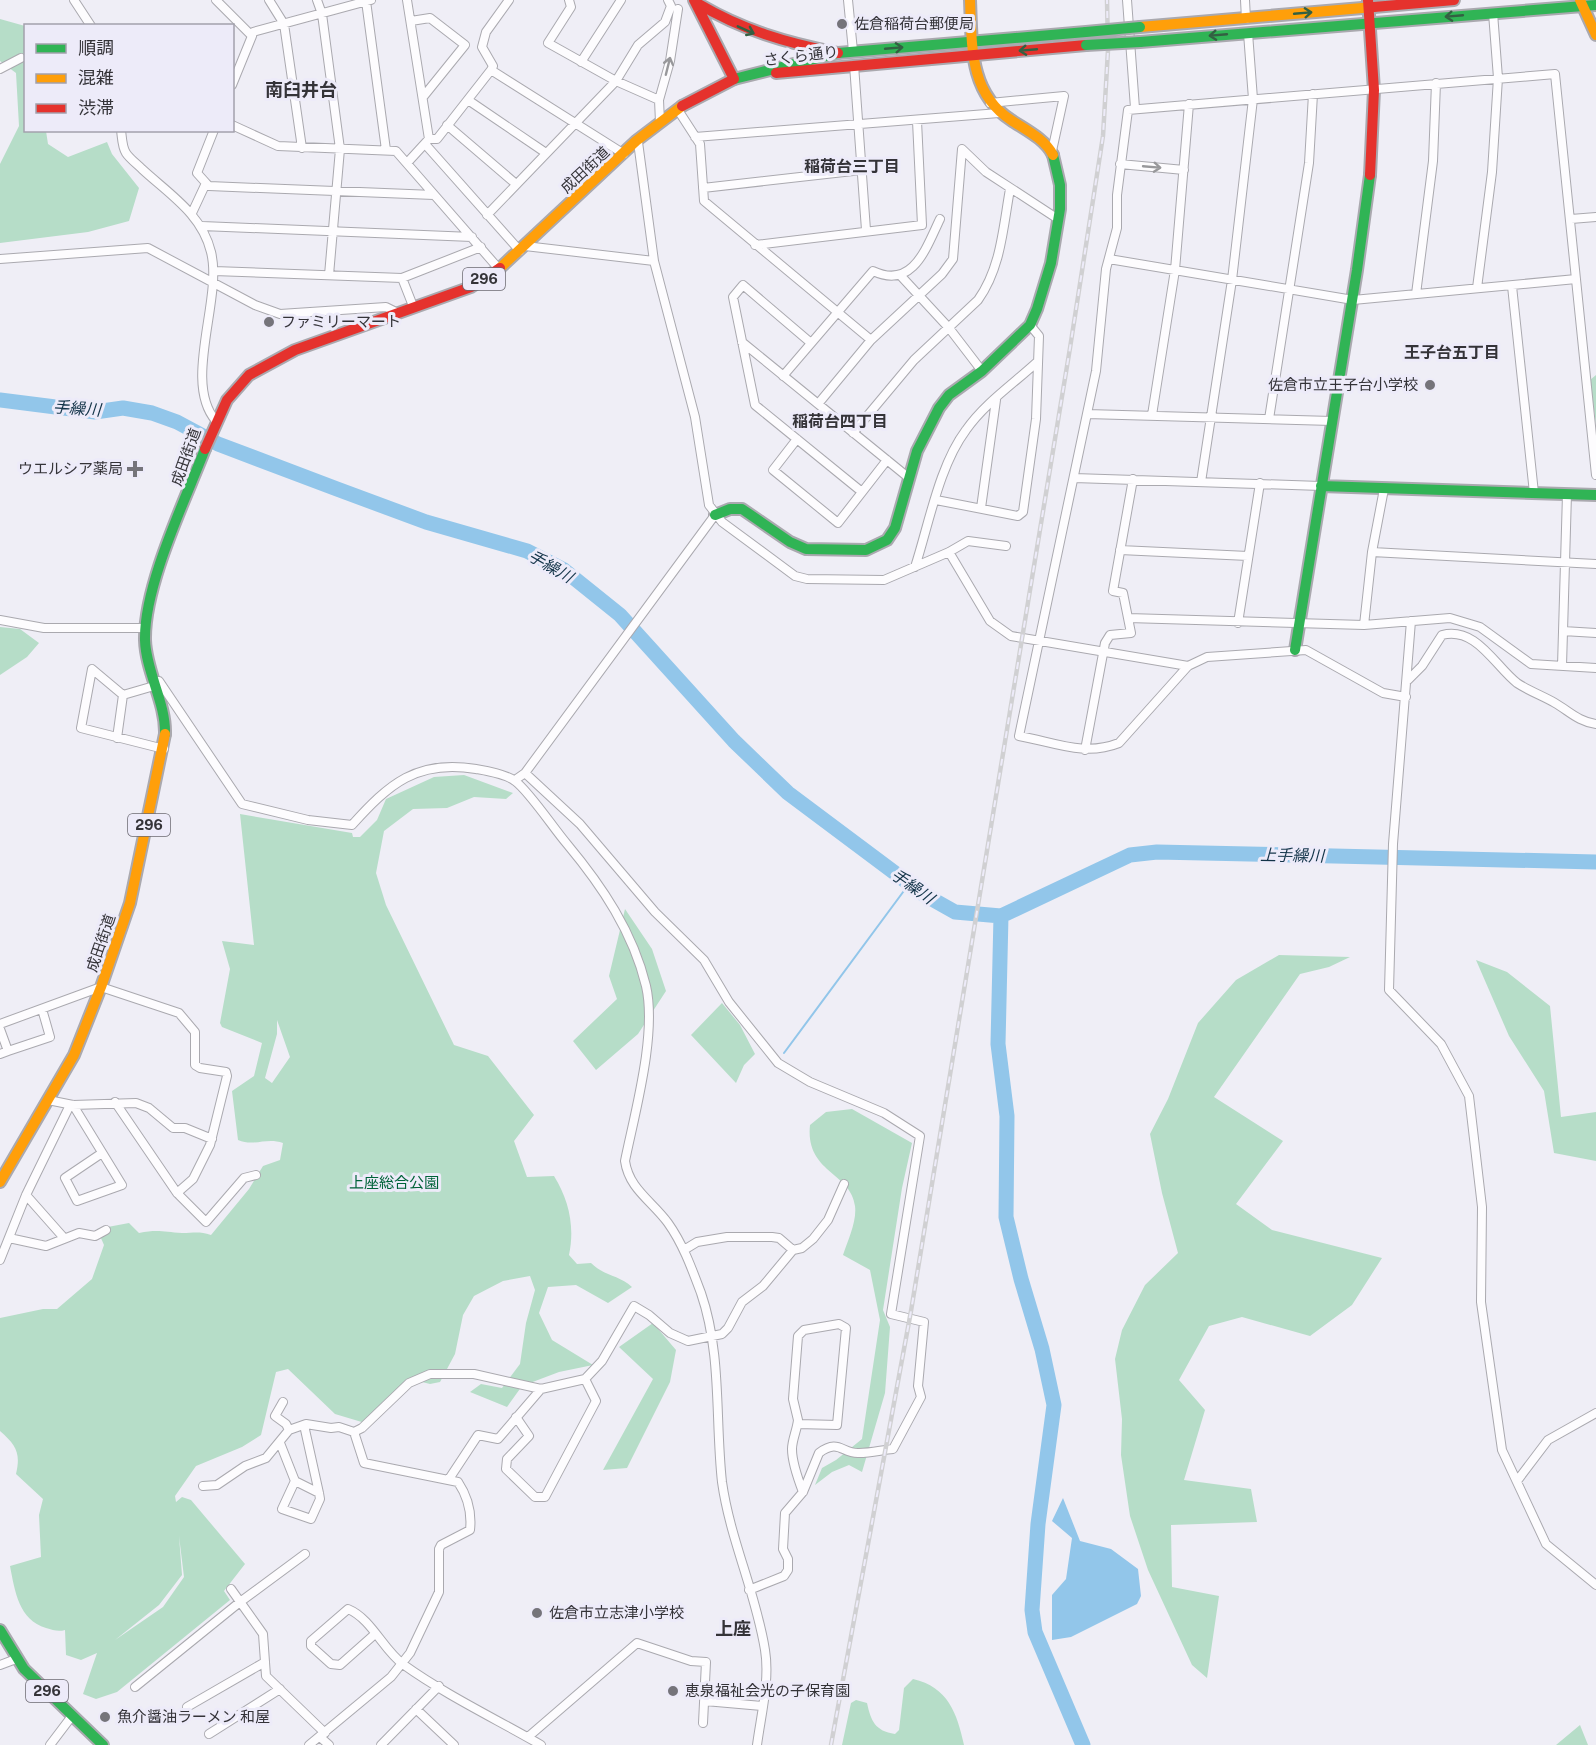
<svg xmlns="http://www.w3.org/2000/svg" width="1596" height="1745" viewBox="0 0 1596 1745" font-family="'Public Sans','Noto Sans JP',sans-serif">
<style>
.green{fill:#b6ddc8;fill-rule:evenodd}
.water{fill:#92c6ea}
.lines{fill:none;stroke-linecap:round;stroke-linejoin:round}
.stream{stroke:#92c6ea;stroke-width:2}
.river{stroke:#92c6ea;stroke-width:15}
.street-casing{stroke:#aaa9af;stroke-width:10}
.fast-casing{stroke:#aaa9af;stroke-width:14}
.slow-casing{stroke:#aaa9af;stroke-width:14}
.jam-casing{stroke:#aaa9af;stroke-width:14}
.street{stroke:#fdfcfe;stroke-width:8}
.fast{stroke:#30b455;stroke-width:10}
.slow{stroke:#ff9f0a;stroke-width:10}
.jam{stroke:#e5322d;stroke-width:10}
.rail-casing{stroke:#d0d0d2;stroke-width:4.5}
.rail{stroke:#edebf9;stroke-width:2;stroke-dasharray:7;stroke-linecap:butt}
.fast-bridge-casing{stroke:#aaa9af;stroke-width:14;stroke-linecap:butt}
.fast-bridge{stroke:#30b455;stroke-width:10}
.oneway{stroke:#336042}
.oneway2{stroke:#98989b}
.poi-dot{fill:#75747a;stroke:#edebf9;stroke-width:2}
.labels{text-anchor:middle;stroke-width:6;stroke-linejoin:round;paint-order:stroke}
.shield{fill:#edebf9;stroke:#6c6a72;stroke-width:1.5}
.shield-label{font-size:14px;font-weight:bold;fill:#343338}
.poi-label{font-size:15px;fill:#343338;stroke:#edebf9;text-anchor:start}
.street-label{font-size:15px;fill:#343338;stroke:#edebf9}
.park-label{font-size:15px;fill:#006339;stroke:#edebf9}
.neighbourhood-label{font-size:16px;font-weight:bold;fill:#343338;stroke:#edebf9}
.water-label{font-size:16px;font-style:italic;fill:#123348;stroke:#edebf9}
.quarter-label{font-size:18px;font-weight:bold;fill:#343338;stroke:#edebf9}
</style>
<rect width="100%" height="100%" fill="#efeef6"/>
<!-- green -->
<path class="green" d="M0,19l25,7 1,104 20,1 2,13 20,13 39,-15 5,12 27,34 -10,33 -41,11 -88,11v-79l19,-38 -3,-53 -16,-12z
M1596,375v49l-6,-44z
M0,627l20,2 19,14 -12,14 -27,18z
M464,775l49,18 -7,6 -32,-2 -27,11 -34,1 -29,22 -8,42 10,32 68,140 34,11 46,59 -20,26 13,36 27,-1c15,24 21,51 15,79l8,9 14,-1c13,13 28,12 41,24l-24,16 -32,-18 -28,2 -9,26 13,27 41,25 -34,7 -37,14 -15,21 -37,-15 11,-8 21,4 18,-24 6,-41 9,-33 -5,-14 -27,5 -29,15 -11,19 -8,39 -15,28 -10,2 -16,-4 -49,43 -30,-9 -47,-45 -12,3 -15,63 -19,12 -46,19 -21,30 1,6 6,-5 9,3 54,64 -21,27 6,9 -113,92 -21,7 -13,-5 14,-41 -16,7 -15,-5 -1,-25c-7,2 -12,0 -19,-2 -27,-8 -31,-36 -36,-62l31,-9 -2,-42 4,-16 -27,-25c5,-21 0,-29 -16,-43v-113l43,-9h14l35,-30 12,-34 -7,-16 32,-6 10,10c19,-4 25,-1 43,0 12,0 17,-2 29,2l38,-46 14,-23 17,-6 3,-17c-17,-6 -29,4 -45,-3l-6,-49 22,-15 8,-33 -40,-16 -2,-4 10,-54 -8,-28 32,4 -14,-131 112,19 1,4h7l17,-17 9,-21 48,-22zM277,1020l13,37 -18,26 -7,-5 12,-44zM179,1536l5,41 -21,30 -48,33 44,-35 23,-30z
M625,909l27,40 14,42 -28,43 -42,36 -23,-29 44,-42 -8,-23z
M1279,955l71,2 -21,10 -29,7 -86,123 69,44 -47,63 36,26 110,28 -30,47 -42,31 -68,-19 -33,9 -30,54 26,30 -21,70 67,9 6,33 -86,3 1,62 47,9 -12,82 -15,-13 -44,-95 -18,-54 -9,-61 1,-36 -7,-60 7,-29 23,-45 33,-32 -16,-60 -12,-59 18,-35 30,-76 38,-43z
M1476,960l31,12 43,34 11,111 35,-5v49l-42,-8 -10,-62 -35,-55z
M722,1003l18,22 15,29 -11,11 -8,18 -45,-48z
M852,1109l60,34 -10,45 -19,122 7,17 -5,66 -23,79 -13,-7 -17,7 -17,13 7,-17 14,-8 26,-21 18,-119 -10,-50 -27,-15c5,-15 14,-34 12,-49 -4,-34 -50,-33 -45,-81l16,-13z
M653,1323l23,27 -6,32 -43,86 -24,2 50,-91 -34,-32z
M913,1679c35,8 44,34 51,66h-122l9,-42 5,-3 11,3c4,18 8,28 28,31l4,-4 5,-42z
M1580,1725l8,20h-32z"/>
<!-- water -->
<path class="water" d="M1063,1498l17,43 31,8 27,20 3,27 -4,8 -66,33 -19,3v-45l14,-16 6,-41 -20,-17z"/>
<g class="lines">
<!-- stream -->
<path class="stream" d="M784,1053l125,-169"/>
<!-- river -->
<path class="river" d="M0,400l95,12 28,-4 29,5 25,9 41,22 119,45 89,33 101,29 37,19 56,45 114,126 54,52 135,101 32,18 46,4
M1001,916l-3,128 9,72 -1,101 15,62 21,70 12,56 -16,119 -6,86 3,22 48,113
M1001,916l129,-61 27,-3 439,10"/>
<defs>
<path id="street" d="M74,0l17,26
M216,0l36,36 -20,49
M269,0l15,24 18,124
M317,0l5,14 18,135 -11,126
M569,0l2,7 -23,36 68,38 43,19
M848,0l5,51
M1127,0l8,108
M1245,0l1,19
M366,1l20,149
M411,21l19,-3 35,27 -42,52
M252,36l1,-4 118,-32
M581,62l40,-62
M854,65l12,165
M0,69l21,-11
M491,70l2,-4 -11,-19 4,-15 23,-32
M468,100l78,53
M990,103l74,-7 -12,55
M678,110l22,34 4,57 167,139
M660,122l-1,-22 11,-39 8,-52
M232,125l46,21 118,5 103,118
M447,125l69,59
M121,130c1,7 1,17 5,23 4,6 11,11 16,16 27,25 60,45 69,83 12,47 -29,130 5,169
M695,137l304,-24
M429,139h8l54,-69 133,84
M638,142l16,119 41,156 14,88 13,17 73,54 12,3 77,1 65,-28 19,-11 38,5
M425,144l95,107
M407,163l22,-24 -22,-139
M1120,164l64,6
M206,183l3,3 225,9
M703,188l159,-18
M192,213l14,-30 -9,-10 17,-43
M487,215l129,-134 22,-36 27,-23 6,-16 -3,-6
M1571,219l25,-2
M202,226l270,11
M755,245l167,-20 -5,-104
M525,246l129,15
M0,259l148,-11 107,57 25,9 106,-7 10,5
M1109,259l244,41 223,-21
M214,271l188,7 79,-31
M900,275l49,53 33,43
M402,278l11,28
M1512,286l22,207
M1477,288l15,-116 6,-94 -5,-65
M1416,294l17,-133 3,-78
M742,342l167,136
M811,343l-68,-58 -10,12 22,108 107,87
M783,376l90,-105c40,19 53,-23 67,-52
M818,404l53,-64 71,-66 11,-15 9,-110 24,23 72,47
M1087,414l245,7
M1152,415l23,-145 14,-166
M1269,419l40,-256 4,-69
M853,433l61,-73 64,-60c23,-32 25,-72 32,-111
M797,439l-24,31 65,53 49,-63
M1074,478l247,8
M1201,482l31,-202 21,-181 -5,-66
M936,500l82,16 5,-4 13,-93 3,-83 -9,-11
M981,508l15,-108
M1120,550l128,6
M949,552l41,69 21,15 177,30
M1372,552l224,12
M915,567c14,-43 24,-101 51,-137 18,-26 47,-46 70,-67
M1128,618l236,7 86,-7 30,9 51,37 65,4
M0,620l44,8h101
M1411,621l-18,223 -4,146 52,54 28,52 13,111 -1,95 21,148 44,94 50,41
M1238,623l22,-140
M1364,625l8,-73 12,-63
M1563,631l33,2
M1562,666l5,-172
M1408,680l14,-14 20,-31c34,-9 53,31 75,48 12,8 26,13 38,20 14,8 24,19 41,21
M155,682l4,-1 83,123 66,16 44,5c37,-41 65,-66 124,-56 11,2 30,5 39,12 14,10 39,48 52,63 35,42 66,88 79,142 11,48 -11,126 -21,175 4,28 27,40 43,62 15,21 24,46 33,70 21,61 14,126 21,189 8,57 34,111 43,168 5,30 -4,65 -8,95
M123,695l31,-9
M1406,697l-23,-4 -77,-43 -99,7 -19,9 -69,77c-35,14 -65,-1 -100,-7l77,-365 10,-102 11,-41v-33l11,-85 427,-36 41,401
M117,738l6,-43 -31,-26 -11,59 83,21
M1085,750l20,-107 5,-8 21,-2 -8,-40 -10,-2 20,-112
M525,773l55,51 75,88 49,48 25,42 49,61 32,19 74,31 36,23 -29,178 33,8 -6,64 3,11 -28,52c-11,1 -22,4 -34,4 -17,1 -20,-15 -40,0l-16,39 -18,21 -2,36 5,10v11l-4,6 -35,14
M515,780l10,-7 190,-258
M0,1024l101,-37 78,26 16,19v33l5,3 26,4 1,4 -17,69 -17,34 -16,14
M0,1029l8,22 -8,3
M8,1051l42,-14 -8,-28
M48,1100l25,5 63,-2 13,5 24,20h12l27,11
M115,1102l62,91 29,29 38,-44 12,-3
M73,1105l49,80 -45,16 -12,-23 37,-25
M26,1195l38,43
M9,1238l37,8 33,-13 16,3 11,-6
M684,1250l13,-8 30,-5h45l7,1 14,12
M0,1260l26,-65 44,-90
M283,1402l-8,14 11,8 3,6
M516,1417l13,19 -22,23 -1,10 29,28h10l51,-96 -11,-22
M798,1424l39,1 9,-97 -7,-4 -35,6 -6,6 -5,63 5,21c-1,10 -6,20 -6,29 0,14 6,30 11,43
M304,1425l15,68 1,6 -9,20 -29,-10 13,-28 24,12
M280,1443l15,38
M449,1479l29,-44 20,4 43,-50
M1517,1481l31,-41 48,-27
M203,1486l14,-1 28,-19 21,-8 23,-28 17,-6 25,4 8,-1 15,5 8,-4 47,-45 21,-9h44l67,15 44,-10 17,-18 32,-55 15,9 21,18 18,8 34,-7 6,-6 14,-26 21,-16 30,-36 9,-2 11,-9 15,-19 16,-36
M231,1589l32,45 3,42 59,57
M375,1634l-35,31 -9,-1 -20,-18v-5l37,-32c24,10 35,41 56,56 42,30 92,54 137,80
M0,1665l16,-6
M135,1687l105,-85 65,-48
M705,1701l57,5
M187,1707l78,-45
M416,1709l38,36
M209,1734l71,-45
M320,1737l9,8
M528,1737l109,-94 54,18 15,1 -3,61
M50,1745l22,-29
M309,1745l82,-68 19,-24 29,-61v-43l2,-4 29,-15c2,-18 -2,-33 -12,-48l-94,-19 -10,-31
M381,1745l58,-59"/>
<path id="fast" d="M1140,42l456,-37
M734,79l104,-26 248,-21
M1321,486l275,9
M715,515l15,-6h12l48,33 16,7 60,1 21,-10 8,-12 22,-77 22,-43 10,-13 33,-24 48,-46 7,-16 14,-46 9,-54v-24l-7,-30
M1295,650l62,-380 13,-95
M165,734c1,-31 -19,-62 -20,-94 -1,-55 39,-137 60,-191
M0,1630l24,39 79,76"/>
<path id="slow" d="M970,0c2,45 -1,93 41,120 15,10 34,19 42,35
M1580,0l16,35
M1140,27l234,-20
M500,268l136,-127 46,-35
M0,1182l74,-127 27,-68 29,-84 35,-169"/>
<path id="jam" d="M1368,0l6,90 -4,85
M697,3c45,27 90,40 141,50
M1374,7l80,-7
M776,73l310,-28
M682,106l52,-27 -40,-79
M205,449l22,-49 22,-25 46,-25 176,-63 29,-19"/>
</defs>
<!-- street casing -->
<use href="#street" class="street-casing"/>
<!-- fast casing -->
<use href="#fast" class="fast-casing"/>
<!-- slow casing -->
<use href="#slow" class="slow-casing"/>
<!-- jam casing -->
<use href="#jam" class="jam-casing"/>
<!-- street -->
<use href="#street" class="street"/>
<!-- fast -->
<use href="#fast" class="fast"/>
<!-- slow -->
<use href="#slow" class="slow"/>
<!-- jam -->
<use href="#jam" class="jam"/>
<defs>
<path id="rail" d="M831,1745l80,-434 159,-963 33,-212 5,-86 -1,-50"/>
</defs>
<!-- rail casing -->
<use href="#rail" class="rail-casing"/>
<!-- rail -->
<use href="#rail" class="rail"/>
<defs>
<path id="fast-bridge" d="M1086,32l54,-5
M1086,45l54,-3"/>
</defs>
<!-- fast-bridge casing -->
<use href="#fast-bridge" class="fast-bridge-casing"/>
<!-- fast-bridge -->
<use href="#fast-bridge" class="fast-bridge"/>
</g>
<!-- one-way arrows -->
<defs><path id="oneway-shaft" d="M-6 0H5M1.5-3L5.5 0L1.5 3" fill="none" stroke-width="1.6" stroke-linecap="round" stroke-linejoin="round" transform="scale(1.5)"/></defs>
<g class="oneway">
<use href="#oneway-shaft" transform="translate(1303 13) rotate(-5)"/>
<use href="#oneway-shaft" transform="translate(1454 16) rotate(175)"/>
<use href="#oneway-shaft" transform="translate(746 30) rotate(24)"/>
<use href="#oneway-shaft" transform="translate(1218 35) rotate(175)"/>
<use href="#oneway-shaft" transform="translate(894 48) rotate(-5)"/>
<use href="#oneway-shaft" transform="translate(1028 50) rotate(175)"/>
</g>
<g class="oneway2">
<use href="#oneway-shaft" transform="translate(668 66) rotate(-76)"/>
<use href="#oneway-shaft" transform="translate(1152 167) rotate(5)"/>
</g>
<!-- markers -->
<g class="poi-dot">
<circle cx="842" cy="24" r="6"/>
<circle cx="269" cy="322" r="6"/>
<circle cx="1430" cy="385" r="6"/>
<path d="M132 460h6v6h6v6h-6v6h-6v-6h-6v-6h6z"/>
<circle cx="537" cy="1613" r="6"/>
<circle cx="673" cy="1691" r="6"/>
<circle cx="105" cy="1717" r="6"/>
</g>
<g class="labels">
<!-- shield labels -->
<g class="shield">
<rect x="463" y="268" width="42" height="22" rx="4.5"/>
<rect x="128" y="814" width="42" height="22" rx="4.5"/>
<rect x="26" y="1680" width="42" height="22" rx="4.5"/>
</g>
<g class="shield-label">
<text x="484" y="284">296</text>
<text x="149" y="830">296</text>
<text x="47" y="1696">296</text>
</g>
<!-- poi labels -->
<g class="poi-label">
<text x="854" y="29">佐倉稲荷台郵便局</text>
<text x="281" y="327">ファミリーマート</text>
<text x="1418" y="390" text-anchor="end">佐倉市立王子台小学校</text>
<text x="123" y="474" text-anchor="end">ウエルシア薬局</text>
<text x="549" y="1618">佐倉市立志津小学校</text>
<text x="685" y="1696">恵泉福祉会光の子保育園</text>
<text x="117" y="1722">魚介醤油ラーメン 和屋</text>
</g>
<!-- street labels -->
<g class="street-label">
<text transform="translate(801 56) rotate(-7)" y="5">さくら通り</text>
<text transform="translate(585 170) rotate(-43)" y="5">成田街道</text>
<text transform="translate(186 457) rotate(-70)" y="5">成田街道</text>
<text transform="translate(101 943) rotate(-71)" y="5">成田街道</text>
</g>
<!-- park labels -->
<g class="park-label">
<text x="394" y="1188">上座総合公園</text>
</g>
<!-- neighbourhood labels -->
<g class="neighbourhood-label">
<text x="852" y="172">稲荷台三丁目</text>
<text x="1452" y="358">王子台五丁目</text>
<text x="840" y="427">稲荷台四丁目</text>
</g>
<!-- water labels -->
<g class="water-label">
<text transform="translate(77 408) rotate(4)" y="6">手繰川</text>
<text transform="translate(551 566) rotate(30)" y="6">手繰川</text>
<text transform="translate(1292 855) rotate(1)" y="6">上手繰川</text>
<text transform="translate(913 886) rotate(35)" y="6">手繰川</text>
</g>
<!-- quarter labels -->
<g class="quarter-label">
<text x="301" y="96">南臼井台</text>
<text x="733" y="1635">上座</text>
</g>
</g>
<!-- legend -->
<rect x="24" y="24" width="210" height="108" fill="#edebf9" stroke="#a3a1ac" stroke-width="1.5"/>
<rect x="36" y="44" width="30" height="9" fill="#30b455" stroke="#a3a1ac" stroke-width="1.5"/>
<text x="78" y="54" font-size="18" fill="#343338">順調</text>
<rect x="36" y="74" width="30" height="9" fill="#ff9f0a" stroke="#a3a1ac" stroke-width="1.5"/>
<text x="78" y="84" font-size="18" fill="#343338">混雑</text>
<rect x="36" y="104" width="30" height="9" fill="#e5322d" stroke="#a3a1ac" stroke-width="1.5"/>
<text x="78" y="114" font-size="18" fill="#343338">渋滞</text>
</svg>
